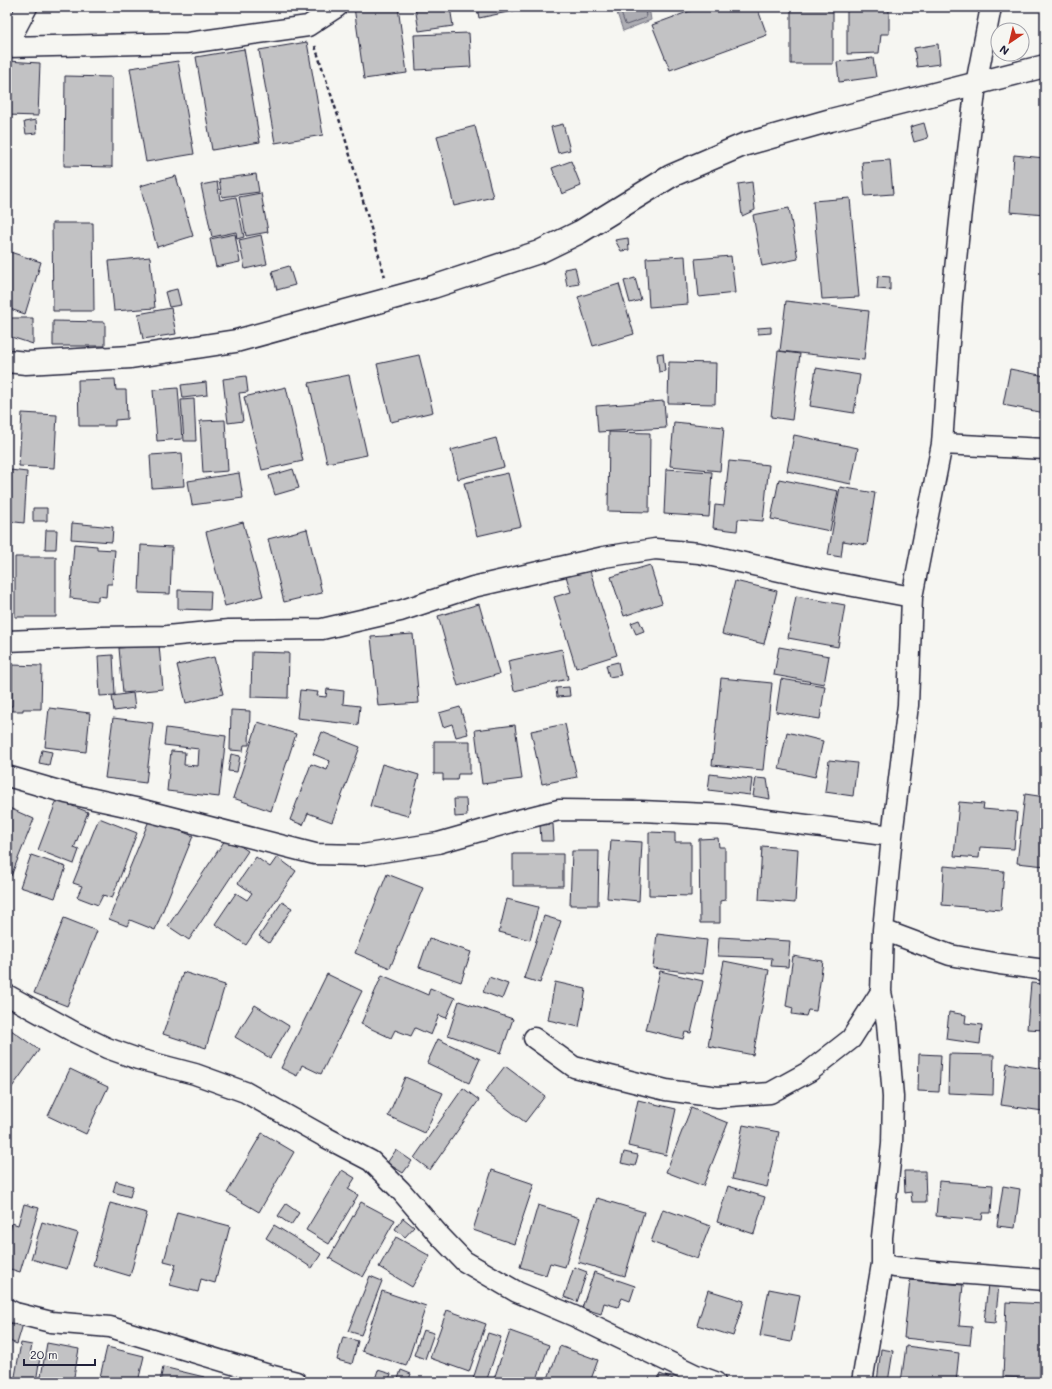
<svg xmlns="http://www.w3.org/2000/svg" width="1052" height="1389" viewBox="0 0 1052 1389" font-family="Mali,sans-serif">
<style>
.water{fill:#adadb3;stroke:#757583}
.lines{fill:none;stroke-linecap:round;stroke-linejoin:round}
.shore{stroke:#5a5a6b;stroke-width:1}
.building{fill:#c2c2c4;stroke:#22223b}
.minor-casing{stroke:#22223b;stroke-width:23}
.tertiary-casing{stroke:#22223b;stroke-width:25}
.path{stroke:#22223b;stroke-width:2.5;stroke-dasharray:4 3;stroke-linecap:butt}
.minor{stroke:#f6f6f2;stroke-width:20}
.tertiary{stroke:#f6f6f2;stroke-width:22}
</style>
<rect width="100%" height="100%" fill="#f6f6f2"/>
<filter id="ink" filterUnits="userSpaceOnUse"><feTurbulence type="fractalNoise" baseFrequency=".025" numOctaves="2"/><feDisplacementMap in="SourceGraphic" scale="8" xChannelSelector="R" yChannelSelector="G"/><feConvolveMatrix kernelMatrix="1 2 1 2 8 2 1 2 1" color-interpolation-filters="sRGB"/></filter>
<g filter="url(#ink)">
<!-- water -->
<path class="water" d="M615,7h34l2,13 -28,11z"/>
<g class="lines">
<!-- shore -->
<path class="shore" d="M619,7l6,17 1,1 20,-7 -1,-11"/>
</g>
<!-- building -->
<path class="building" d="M78,7h25v4z
M354,7h44l9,66 -43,6z
M415,7h35l3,19 -34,5z
M477,7h55l-53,11z
M701,7h56l10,28 -97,35 -18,-45z
M791,7h42v57h-42z
M847,7h42v27h-8l-2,19 -32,1z
M469,33l2,34 -55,3 -2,-35z
M307,42l16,93 -48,8 -16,-93z
M938,44l2,20 -23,3 -3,-19z
M244,49l16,93 -48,8 -16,-93z
M873,58l3,19 -37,5 -2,-20z
M7,61l33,2 -2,53 -31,-1z
M178,61l16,93 -48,8 -16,-94z
M65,76l47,1v90l-48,-1z
M36,120l1,13 -11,1 -2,-12z
M924,123l4,15 -14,4 -4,-15z
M563,124l7,26 -12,3 -7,-26z
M475,126l18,71 -39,9 -17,-70z
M1014,155l31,3v57l-35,-3z
M890,160l3,34 -28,2 -3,-34z
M571,161l10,25 -19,8 -10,-26z
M256,174l3,18 -37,5 -3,-18z
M176,176l17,60 -36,11 -17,-61z
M217,182l3,18 16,-3 8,40 -7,2 -1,-7 -24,5 -11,-52z
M752,182l3,28 -13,6 -4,-32z
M261,193l7,39 -22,4 -7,-39z
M850,198l9,99 -37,2 -9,-98z
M789,208l9,51 -36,7 -9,-51z
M52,223h41l1,88h-41z
M235,234l5,28 -24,5 -6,-28z
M261,235l6,29 -22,5 -6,-29z
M628,238l1,12 -8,1 -6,-11z
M7,251l34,11 -16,52 -18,-6z
M685,256l3,48 -39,3 -3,-49z
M731,256l4,37 -36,4 -4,-38z
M150,257l5,51 -41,3 -5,-50z
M289,266l6,19 -18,5 -5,-19z
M575,267l4,17 -12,2 -3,-17z
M878,276l12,1v13l-13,-1z
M635,278l6,22 -11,3 -6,-22z
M619,284l15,50 -41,12 -15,-49z
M177,289l4,16 -12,2 -4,-15z
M786,301l83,10 -5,49 -84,-9z
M171,308l5,26 -33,5 -5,-25z
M11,318h22v26l-22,-7z
M53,321l52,1v24h-52z
M771,327v6l-13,1v-6z
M778,351l22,3 -8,66 -21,-3z
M663,353l2,18 -6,1 -2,-18z
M419,355l14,57 -42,10 -14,-58z
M669,362l47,1 -1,41 -47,-1z
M816,368l44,7 -6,38 -44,-7z
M1010,369l35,7v37l-42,-8z
M349,375l18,80 -40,8 -18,-80z
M246,376l2,16 -9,1 4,28 -15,2 -5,-44z
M115,379l1,11h10l1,29 -12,1v6h-36l-1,-46z
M206,382l1,13 -24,3 -2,-13z
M286,387l17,74 -41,9 -18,-73z
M178,388l4,51 -25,2 -4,-51z
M194,399l2,42h-12l-3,-41z
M664,401l2,27 -68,4 -2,-26z
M22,413l35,2 -3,53 -35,-2z
M225,420l3,51 -25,2 -3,-52z
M674,422l50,5 -4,44 -50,-5z
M609,432l41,1 -1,79 -41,-1z
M794,435l64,13 -7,36 -64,-13z
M496,438l8,29 -46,12 -7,-29z
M182,453l2,33 -32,2 -2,-33z
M729,461l40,4 -6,56 -25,-2 -1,12 -24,-3 2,-23 9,1z
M293,469l6,19 -24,7 -6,-19z
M666,469l46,3 -3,45 -45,-3z
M10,470l17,2 -3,51 -17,-2z
M239,473l4,25 -51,7 -4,-24z
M508,473l13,53 -44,10 -13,-53z
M779,479l59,12 -8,40 -59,-12z
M840,487l35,6 -8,52 -24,-4 -2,16 -13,-2z
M33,508h14v13h-14z
M243,522l20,74 -38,10 -19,-74z
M72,523l41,4 -1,15 -41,-3z
M307,529l15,64 -38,9 -16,-63z
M46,530h11l-1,19h-11z
M74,544l23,2v3l18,1 -3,34h-5l-1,13 -8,-1v5l-28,-3z
M141,545l31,2 -2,47 -31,-1z
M15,557h41v60h-41z
M650,565l12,38 -38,13 -13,-39z
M589,568l28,87 -41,13 -22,-71 17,-5 -5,-16z
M735,581l42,10 -13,53 -42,-10z
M178,590l33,1 -1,19 -32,-1z
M796,596l49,9 -7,42 -50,-9z
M479,604l20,70 -41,12 -20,-70z
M639,620l5,11 -8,3 -5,-11z
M413,634l6,69 -41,3 -7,-69z
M159,645l4,44 -40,4 -4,-45z
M779,647l50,9 -5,28 -50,-9z
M562,649l6,30 -54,12 -6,-30z
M252,652l37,1 -1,45 -37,-1z
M113,655l2,40 -15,1 -2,-40z
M214,657l9,37 -37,9 -9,-38z
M618,662l3,13 -12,2 -3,-12z
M12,665l30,1 -1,43h-18v2h-16v-5h5z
M721,678l51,5 -9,87 -51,-5z
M781,679l44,7 -5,33 -44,-7z
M569,687l1,9 -13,1 -1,-9z
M327,689l17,2 -1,13 17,2 -2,19 -61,-7 3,-28 18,2 -1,4 9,1z
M133,693l2,15 -21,3 -2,-15z
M460,707l8,27 -12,3 -4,-13 -9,3 -4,-14z
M49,708l41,5 -4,39 -41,-5z
M231,710l19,1 -1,34h-5l-1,6 -13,-1z
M113,718l40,5 -7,60 -41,-5z
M258,722l38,12 -25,77 -38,-13z
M565,724l12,53 -35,7 -11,-53z
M515,725l7,54 -40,5 -7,-54z
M166,728l60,8 -7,61 -52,-6 4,-40 14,1 -1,13 14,1 1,-17 -35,-4z
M322,732l38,15 -28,75 -24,-9 -5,12 -13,-5 21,-56 16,6 3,-9 -17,-7z
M787,732l36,9 -8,36 -36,-8z
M434,741h36v33h-12l-1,6h-14v-6h-9z
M42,750l10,2 -3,13 -10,-2z
M231,754l9,2 -3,16 -9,-1z
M829,760l28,3 -4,33 -28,-4z
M382,764l37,11 -11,41 -38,-10z
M710,774l42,5 -2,16 -42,-5z
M756,778l11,1 3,20 -17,-3z
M1025,794l20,3v69l-28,-3z
M454,799h12l1,17 -12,1z
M57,800l31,12 -14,36 5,2 -5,14 -36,-14z
M959,802l25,2 -1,5 34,3 -3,37 -34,-2 -1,11 -25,-2z
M7,807l27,12 -23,57 -4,-2z
M99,818l38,15 -25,65 -9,-3 -5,10 -21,-8 5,-11 -9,-3z
M150,818l43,18 -38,94 -25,-10 -3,6 -18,-7z
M553,824l1,17h-13l-1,-16z
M649,832l26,1v9h16v54l-42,-1z
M227,837l21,14 -59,89 -21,-14z
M718,838l1,9h6v53l-5,1v22h-20l-1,-84z
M611,840l31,2 -3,59 -32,-3z
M762,846l36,3 -3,54 -36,-3z
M572,851h27l-1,54h-28z
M513,854h50v32h-50z
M31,855l35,12 -11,31 -35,-11z
M256,857l14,10 7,-10 19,14 -50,74 -31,-21 21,-31 11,7 5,-7 -14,-10z
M944,866l60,5 -3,39 -59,-5z
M387,874l36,14 -33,80 -35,-15z
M507,899l31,8 -8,33 -31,-8z
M282,902l10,6 -23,35 -10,-7z
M544,916l17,5 -21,62 -16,-5z
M64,918l33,13 -30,75 -33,-13z
M657,934l50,6 -4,34 -50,-6z
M719,937l71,4 -2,26 -17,-1 1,-8 -54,-2z
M429,938l42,14 -10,30 -42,-15z
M793,956l30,5 -7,50 -8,-1 -2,6 -14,-2 1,-6 -7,-2z
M724,961l45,9 -16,85 -45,-9z
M660,971l43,10 -12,52 -6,-1 -2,7 -37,-9z
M183,972l42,13 -19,63 -43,-14z
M327,974l35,17 -41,83 -19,-9 -5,11 -16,-8z
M382,975l46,20 2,-7 25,10 -9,20 -7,-3 -8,20 -16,-7 -4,8 -16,-6 -4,8 -30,-14z
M489,977l19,7 -6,15 -19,-7z
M555,982l31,7 -7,38 -31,-7z
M1031,983l14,1v46l-18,-1z
M459,1001l54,18 -12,34 -53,-18z
M255,1005l34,21 -19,32 -35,-21z
M949,1012l17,3 -1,8 17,2 -2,19 -34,-5z
M7,1027l32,23 -29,40 -3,-2z
M438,1039l42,20 -11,24 -42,-20z
M919,1054l22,1 -2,37 -21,-1z
M949,1054l45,1 -1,40 -45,-2z
M1007,1063l38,6v30l-2,12 -42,-6z
M505,1066l40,30 -20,26 -40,-30z
M70,1069l38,18 -22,47 -38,-18z
M405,1077l38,16 -18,40 -37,-17z
M463,1088l16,12 -49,70 -16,-12z
M638,1100l38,9 -10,46 -38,-9z
M691,1108l37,15 -25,63 -37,-14z
M743,1125l36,7 -12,55 -35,-8z
M262,1133l32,19 -35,60 -32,-19z
M7,1150l4,2 -4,8z
M396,1150l16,11 -9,12 -16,-10z
M624,1152l14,3 -3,11 -14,-3z
M342,1170l13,8 -7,11 10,6 -29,49 -23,-14z
M492,1170l42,14 -20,60 -41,-14z
M904,1171h21l1,31h-14l-1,-10 -6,1z
M116,1181l17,5 -3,11 -17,-5z
M939,1181l54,4 -2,28h-8l-1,7 -46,-4z
M728,1186l37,11 -11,37 -37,-12z
M1003,1186l17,3 -5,39 -18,-2z
M597,1198l47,14 -19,64 -47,-14z
M361,1202l34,18 -32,57 -34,-19z
M110,1203l37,10 -17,63 -37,-11z
M24,1204l15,4 -19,64 -13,-4v-29l5,-16 6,2z
M286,1204l13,9 -8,12 -13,-9z
M538,1205l42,13 -15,49 -15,-4 -4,12 -26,-8z
M663,1209l47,17 -13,33 -46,-17z
M177,1212l53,14 -15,57 -14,-4 -3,13 -28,-7 6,-21 -12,-3z
M403,1218l11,9 -9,10 -10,-8z
M42,1222l36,11 -11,36 -36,-10z
M274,1225l47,29 -9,14 -46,-30z
M396,1237l34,19 -18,31 -33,-20z
M574,1267l13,5 -10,30 -13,-5z
M594,1272l41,14 -5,15 -8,-3 -4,9 -14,-4 -3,11 -19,-6z
M370,1276l12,5 -21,54 -13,-4z
M910,1280l53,5 -4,41 13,1 -2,18 -66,-7z
M988,1284l11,1 -4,38 -11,-1z
M769,1289l31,6 -9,47 -31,-6z
M708,1290l36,11 -11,35 -36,-11z
M382,1291l44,15 -20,60 -44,-15z
M1006,1302l39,2v75l-42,-2z
M447,1310l39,14 -17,48 -39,-14z
M9,1320l14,4 -6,20 -10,-4v-12z
M423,1330l11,3 -9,26 -11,-4z
M510,1331l39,14 -13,37h-43z
M488,1333l13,4 -15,45h-14z
M343,1337l15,4 -6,23 -15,-4z
M21,1343l11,2 -2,10 10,2 -4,25h-22z
M47,1343l32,6 -6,33h-33z
M560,1346l38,14 -8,22h-40l-3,-1z
M906,1346l53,7 -3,29h-55z
M107,1347l37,9 -6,26 -39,-1z
M881,1349l12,2 -5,31h-11z
M163,1367l41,10 -2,5h-42z
M378,1370l13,4 -3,8h-14z
M401,1370l10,4 -3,8h-11z
M660,1374l13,5 -1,3h-15z"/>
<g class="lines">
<defs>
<path id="minor" d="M7,45l20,-38
M7,47l181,-4 120,-17 29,-19
M942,444l103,5
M7,641l94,-4 66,-1 62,-6 93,-1 78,-18 73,-24 131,-30 51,-8 44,4 117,26 96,18
M7,776l59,17 69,15 180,46 47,1 76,-12 77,-22 44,-11 82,1 88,4 163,21
M883,930l67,25 50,9 45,6
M7,995l67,37 33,16 31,11 57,15 50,18 82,46 44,23 30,30 38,44 25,26 53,31 57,24 122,59 19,7
M534,1038l40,29 92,23 52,7 52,-4 40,-22 41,-32 30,-47
M882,1264l13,3 49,5 101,8
M7,1309l8,4 36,9 59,5 159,48 27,7
M862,1382l20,-118v-27l10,-93 1,-47 -6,-74 -6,-31 2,-62 9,-94 16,-131 4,-108 30,-153 10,-145 9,-88 15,-127 15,-77"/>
<path id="tertiary" d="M7,361l19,2 105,-6 105,-16 197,-54 106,-35 41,-20 91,-56 72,-31 88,-25 214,-54"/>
</defs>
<!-- minor casing -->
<use href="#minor" class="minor-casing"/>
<!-- tertiary casing -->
<use href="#tertiary" class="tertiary-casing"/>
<!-- path -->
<path class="path" d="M315,46l28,85 42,146"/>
<!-- minor -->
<use href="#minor" class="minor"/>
<!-- tertiary -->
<use href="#tertiary" class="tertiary"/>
</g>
</g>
<!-- margin -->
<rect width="1052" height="1389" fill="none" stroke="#f6f6f2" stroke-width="24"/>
<rect x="12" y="12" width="1028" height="1365" fill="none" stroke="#22223b" stroke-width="1.5" filter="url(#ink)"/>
<!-- north arrow -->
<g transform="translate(1010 42) rotate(215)"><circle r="19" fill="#f6f6f2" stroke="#a1a1a9"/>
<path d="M0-3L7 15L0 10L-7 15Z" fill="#c8321e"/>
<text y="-6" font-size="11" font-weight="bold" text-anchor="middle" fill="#22223b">N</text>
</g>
<!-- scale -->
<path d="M24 1359v6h71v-6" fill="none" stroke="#22223b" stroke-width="2"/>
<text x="30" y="1359" font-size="12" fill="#22223b" stroke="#f6f6f2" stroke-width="3" paint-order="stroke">20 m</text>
</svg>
